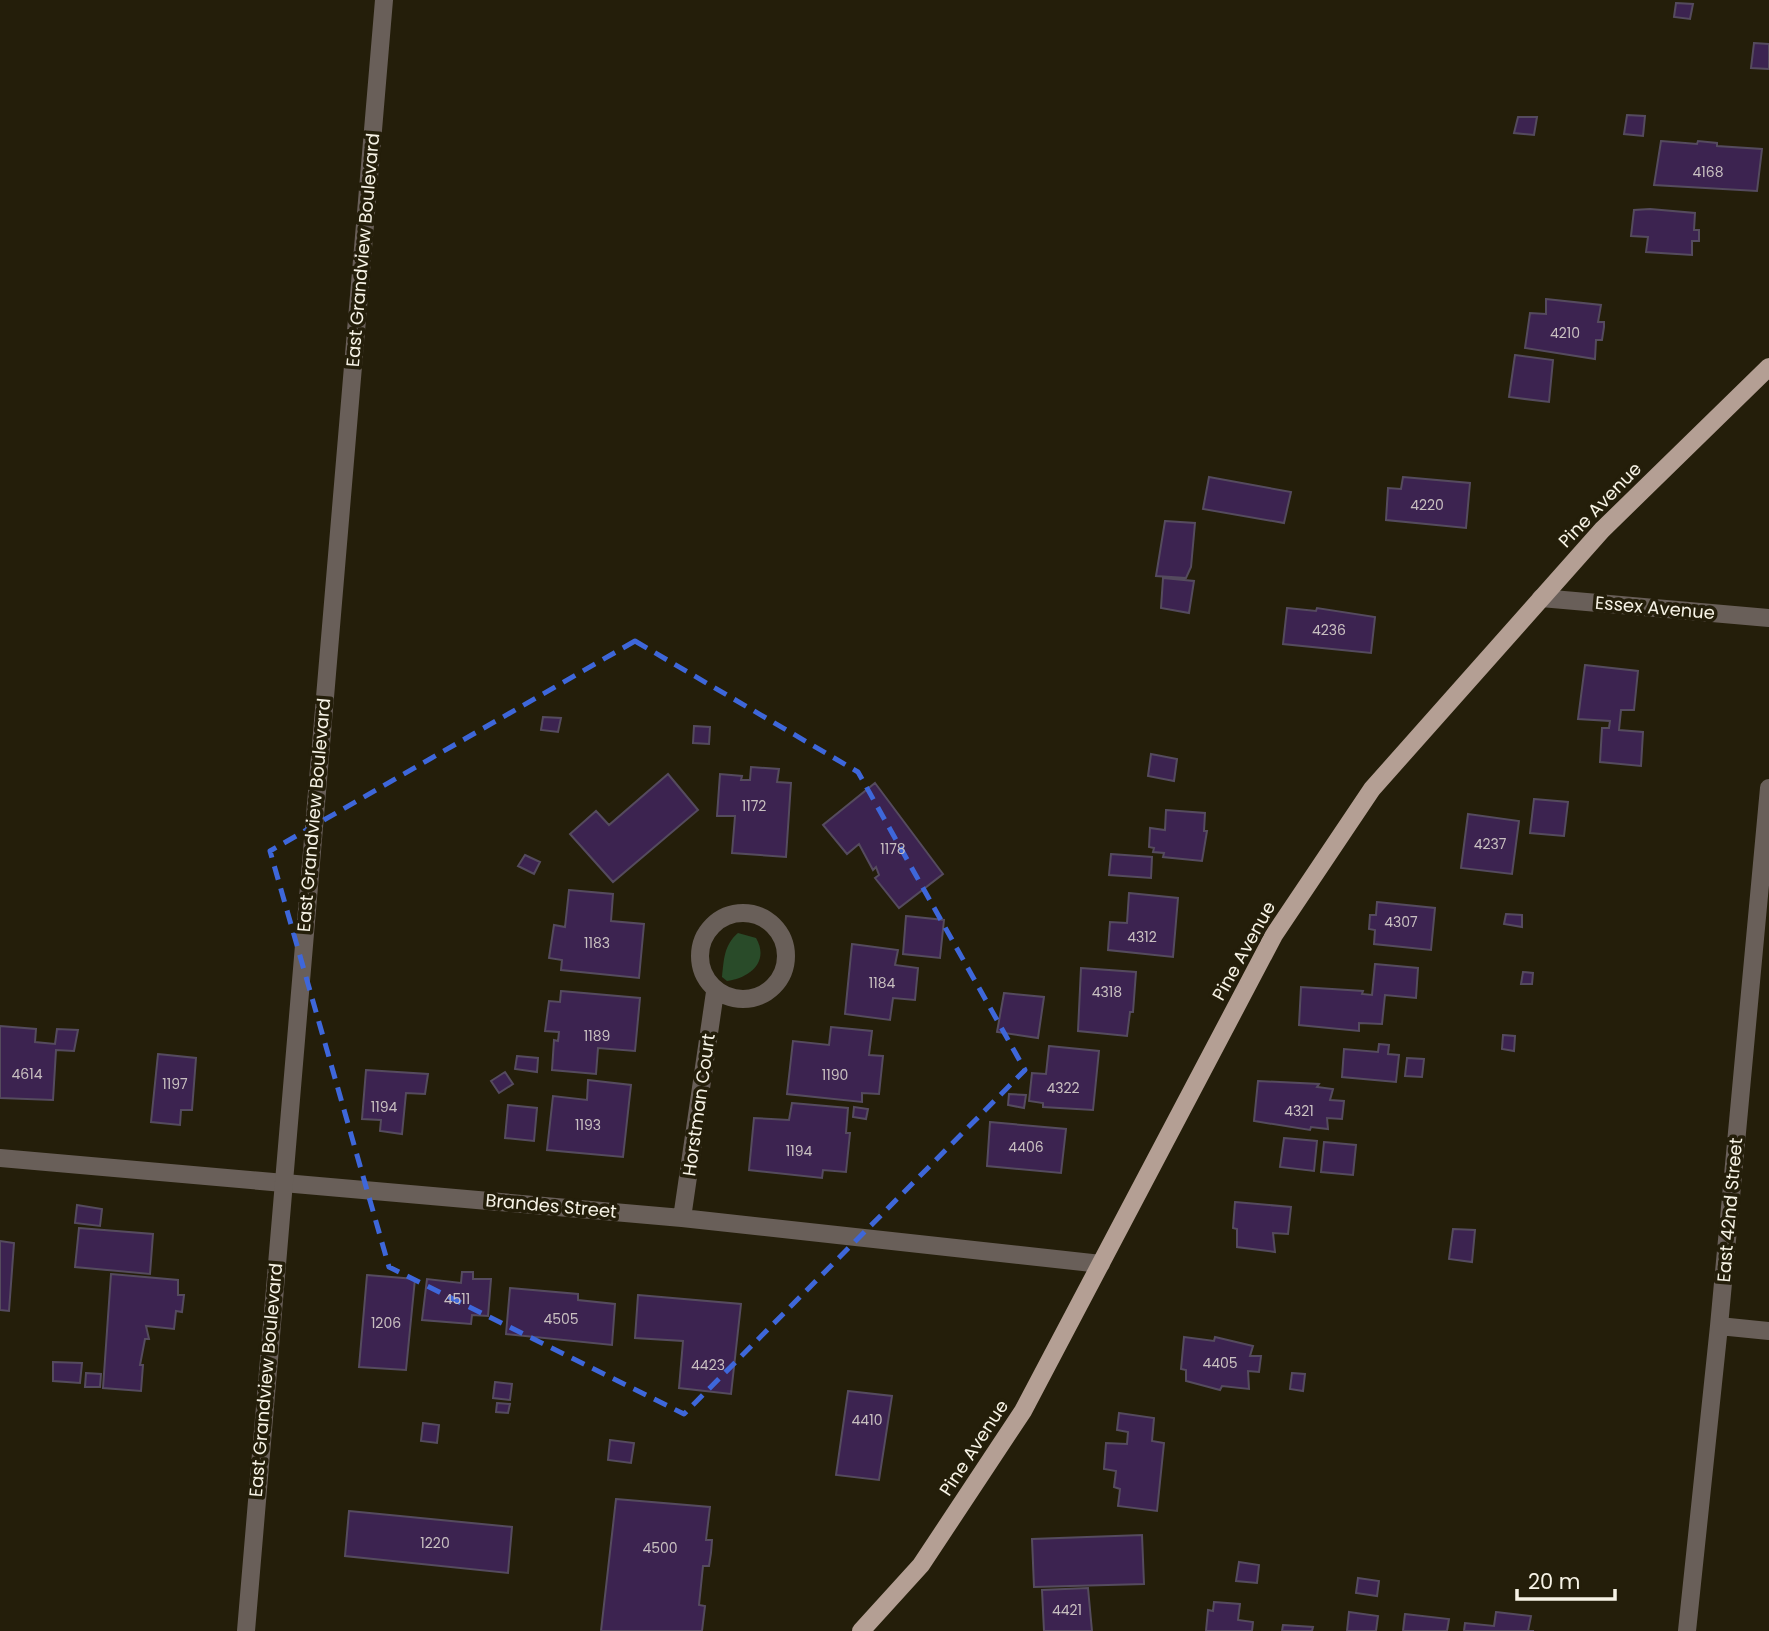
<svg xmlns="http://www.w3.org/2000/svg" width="1769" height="1631" viewBox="0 0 1769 1631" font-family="Poppins,sans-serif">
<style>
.green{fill:#294b29}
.building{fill:#3c2350;stroke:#554b5e;stroke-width:2}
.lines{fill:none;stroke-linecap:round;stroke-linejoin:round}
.minor{stroke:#695f59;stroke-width:18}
.tertiary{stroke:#695f59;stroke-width:18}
.primary{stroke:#b49f94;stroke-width:18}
.marked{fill:none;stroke:#3e67da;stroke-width:5;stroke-dasharray:14 9;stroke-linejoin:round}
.labels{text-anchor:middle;stroke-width:7;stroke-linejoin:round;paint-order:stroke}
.number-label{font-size:14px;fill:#c8bfc0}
.street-label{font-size:18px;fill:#f7f3e6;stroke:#241e0a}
</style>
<rect width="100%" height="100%" fill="#241e0a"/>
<!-- green -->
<path class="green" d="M738,933l18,5c14,24 -7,40 -29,43l-5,-4c2,-18 2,-32 16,-44z"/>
<!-- building -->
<path class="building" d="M1676,3l17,1 -3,15 -16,-2z
M1754,43l15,1v25l-18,-1z
M1627,115l18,1 -2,20 -19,-2z
M1518,117h19l-3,18 -20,-2z
M1661,141l36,3 1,-3 19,2v3l45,3 -5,42 -103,-6z
M1650,209l45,4 -1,17h5v11h-7v14l-46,-3 2,-15 -17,-1 3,-26z
M1546,299l55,6 -3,17h6v5l-2,13h-6l-1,19 -70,-11 5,-35 16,1z
M1515,355l38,5 -4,42 -40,-5z
M1209,477l82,15 -7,31 -81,-14z
M1403,477l67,6 -4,45 -80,-8 2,-32 13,1z
M1165,521l30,2 -4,44 -5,11 -30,-2z
M1163,578l31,3 -5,32 -28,-5z
M1287,608l29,3 1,-3 58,9 -4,36 -88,-9z
M1585,665l53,6 -4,39h-13l-2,20 24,2 -2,34 -41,-4 2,-34h7l1,-7 -32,-2z
M543,717l18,1 -3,14 -17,-2z
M694,726l16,1 -1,17 -16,-1z
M1151,754l26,5 -3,22 -26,-5z
M751,767l28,2 -2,13 14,1 -5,74 -54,-4 3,-37h-18l3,-42 22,2 -1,4h9z
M668,774l30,36 -85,72 -43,-48 26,-23 13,14z
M875,783l68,91 -44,34 -24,-30 4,-3 -3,-8 -3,3 -14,-26 -12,10 -24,-29z
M1534,799l34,3 -4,34 -34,-3z
M1166,810l39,3 -1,18h3l-5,30 -39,-4 1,-4 -11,-1 1,-4 -5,-1 1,-19 15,2z
M1468,814l51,7 -7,53 -51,-6z
M1111,854l41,3 -1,21 -42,-3z
M525,855l15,7 -6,12 -16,-8z
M569,890l44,4 -2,27 33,3 -5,54 -78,-8 1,-10 -13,-2 5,-33 11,2z
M1129,893l49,5 -5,59 -65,-7 2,-28 17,1z
M1377,902l58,6 -4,42 -57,-6 1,-14 -6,-1 1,-14h6z
M1506,914l16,1v12l-18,-3z
M906,916l38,4 -4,38 -37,-4z
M852,944l46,6 -3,15 23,3 -3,32 -22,-2 -3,22 -45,-6z
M1375,964l43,4 -2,30 -31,-3 -3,29 -23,-1v8l-60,-6 2,-38 62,4 -1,3 10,1z
M1081,968l55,4 -3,40h-3l-3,24 -49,-5z
M1523,972l10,1 -1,11h-11z
M561,991l79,7 -5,53 -37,-3 -2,26 -44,-4 2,-30 4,1 1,-9 -14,-1 4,-30 11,1z
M1004,993l40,4 -6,41 -41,-6z
M0,1026l36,3 -1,13 20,2 2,-15 21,1 -4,21 -18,-1 -3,50 -53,-2z
M831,1027l41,4 -3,24 14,1 -4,38 -17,-1v9l-75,-8 6,-53 36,4z
M1503,1035l12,1 -1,15 -12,-2z
M1379,1044l10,1 -1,9 11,1 -3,27 -54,-5 2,-28 34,3z
M1049,1046l50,5 -6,59 -50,-3v-4l-14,-2 3,-28 14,1z
M158,1054l38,4 -4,52h-11l-1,15 -29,-3z
M517,1056l21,2 -1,14 -22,-3z
M1407,1058l17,1 -2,18 -17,-1z
M366,1070l62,4 -3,20 -19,-1 -4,41 -22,-3 1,-11 -19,-1z
M505,1072l8,12 -14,9 -8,-12z
M588,1080l43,5 -8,72 -76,-7 6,-54 34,4z
M1258,1081l61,3 -2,3 16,2 -3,11 14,1 -2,18 -15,-1 1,11 -17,-2 -1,3 -56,-9z
M1009,1094l17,1 -2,13 -16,-3z
M792,1103l56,5 -2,25h4l-4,39 -23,-2 -1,8 -73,-8 5,-52 35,2z
M508,1105l29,3 -3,33 -29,-3z
M854,1107l14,2 -2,10 -13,-2z
M990,1122l76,7 -5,44 -74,-7z
M1284,1138l33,3 -3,30 -34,-4z
M1324,1142l32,3 -3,30 -32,-3z
M1235,1202l56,5 -3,27 -15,-1 2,19 -38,-5v-18l-4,-1z
M77,1205l25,4 -2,17 -25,-3z
M79,1228l74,6 -3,40 -75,-7z
M1453,1229l22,1 -3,32 -23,-3z
M0,1241l14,2 -5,68 -9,-1z
M462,1272h11v7h18l-3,37 -16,-1 -1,9 -49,-4 5,-41 34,4z
M111,1274l67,6v15h6l-2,17 -6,-1 -2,18 -28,-3 3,13h-4l-5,26h3l-2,26 -38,-3z
M367,1275l48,4 -9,91 -47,-3z
M510,1288l68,6v6l37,4 -3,41 -106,-11z
M638,1295l103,9 -10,90 -52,-6 4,-47 -48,-3z
M1184,1337l30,4 1,-4 38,9 -3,10h11l-2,16 -11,-1 1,18 -27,-3 -2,4 -34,-9v-11l-5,-1z
M53,1362l29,1 -2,20 -27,-2z
M86,1373l15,1 -1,13h-15z
M1292,1373l13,1 -2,17 -13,-2z
M495,1382l17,2 -2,16 -17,-2z
M848,1391l44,5 -13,84 -43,-5z
M497,1403l13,1 -2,9 -12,-1z
M1119,1413l35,5 -2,23 12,2 -7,68 -39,-5 2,-17 -6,-2 2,-16 -12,-2 2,-26 21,1 1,-12 -11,-2z
M423,1423l16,2 -2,18 -16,-2z
M610,1440l24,3 -3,20 -23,-3z
M616,1499l94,8 -4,33h6l-1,13 -2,13h-6l-4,39 6,1 -3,25h-101z
M349,1511l163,16 -4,46 -163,-17z
M1142,1535l2,49 -110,3 -2,-48z
M1239,1562l20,3 -2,18 -21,-2z
M1358,1578l21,3 -2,15 -21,-3z
M1088,1588l4,43h-48l-2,-41z
M1214,1602l26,2 -2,16 15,2 -1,9h-46l2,-21 5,1z
M1349,1612l29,4 -2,15h-29z
M1496,1612l35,4 -3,15h6h-70l1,-8 29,3z
M1405,1614l44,5 -2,12h-44z
M1283,1625l30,2 -1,4h-30z"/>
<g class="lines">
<!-- minor -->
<path class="minor" d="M1541,598l228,20
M700 956a43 43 0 1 1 86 0a43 43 0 1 1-86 0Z
M0,1158l682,60 419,46
M682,1218l33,-226
M1719,1326l50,5
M1687,1631l32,-305 50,-538"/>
<!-- tertiary -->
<path class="tertiary" d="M246,1631l138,-1631"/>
<!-- primary -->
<path class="primary" d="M861,1631l60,-66 102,-154 251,-476 98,-146 230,-259 167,-163"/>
</g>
<!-- marked area -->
<path class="marked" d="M635,641l223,131 167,298 -341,344 -295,-147 -119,-416z"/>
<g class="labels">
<!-- number labels -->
<g class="number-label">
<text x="1708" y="177">4168</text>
<text x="1565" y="338">4210</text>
<text x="1427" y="510">4220</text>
<text x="1329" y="635">4236</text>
<text x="754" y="811">1172</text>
<text x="1490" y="849">4237</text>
<text x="893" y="854">1178</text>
<text x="1401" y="927">4307</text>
<text x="1142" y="942">4312</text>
<text x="597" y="948">1183</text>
<text x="882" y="988">1184</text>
<text x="1107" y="997">4318</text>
<text x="597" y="1041">1189</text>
<text x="27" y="1079">4614</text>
<text x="835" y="1080">1190</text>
<text x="175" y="1089">1197</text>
<text x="1063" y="1093">4322</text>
<text x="384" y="1112">1194</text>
<text x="1299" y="1116">4321</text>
<text x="588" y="1130">1193</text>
<text x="1026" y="1152">4406</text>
<text x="799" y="1156">1194</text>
<text x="457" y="1304">4511</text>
<text x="561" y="1324">4505</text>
<text x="386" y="1328">1206</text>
<text x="1220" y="1368">4405</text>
<text x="708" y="1370">4423</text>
<text x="867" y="1425">4410</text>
<text x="435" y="1548">1220</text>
<text x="660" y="1553">4500</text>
<text x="1067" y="1615">4421</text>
</g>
<!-- street labels -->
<g class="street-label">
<text transform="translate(363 250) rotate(-85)" y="6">East Grandview Boulevard</text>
<text transform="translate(1600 505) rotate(-46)" y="6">Pine Avenue</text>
<text transform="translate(1655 608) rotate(5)" y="6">Essex Avenue</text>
<text transform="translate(314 815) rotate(-85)" y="6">East Grandview Boulevard</text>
<text transform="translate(1244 951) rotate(-61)" y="6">Pine Avenue</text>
<text transform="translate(699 1105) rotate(-82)" y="6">Horstman Court</text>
<text transform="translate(551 1206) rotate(5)" y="6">Brandes Street</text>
<text transform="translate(1730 1210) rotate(-85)" y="6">East 42nd Street</text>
<text transform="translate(266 1380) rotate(-85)" y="6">East Grandview Boulevard</text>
<text transform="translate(974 1448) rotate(-57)" y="6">Pine Avenue</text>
</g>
</g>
<!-- scale -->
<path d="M1517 1589v10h98v-10" fill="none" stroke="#f7f3e6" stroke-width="3.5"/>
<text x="1528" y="1589" font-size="21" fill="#f7f3e6" stroke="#241e0a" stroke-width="5" paint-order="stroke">20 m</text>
</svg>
